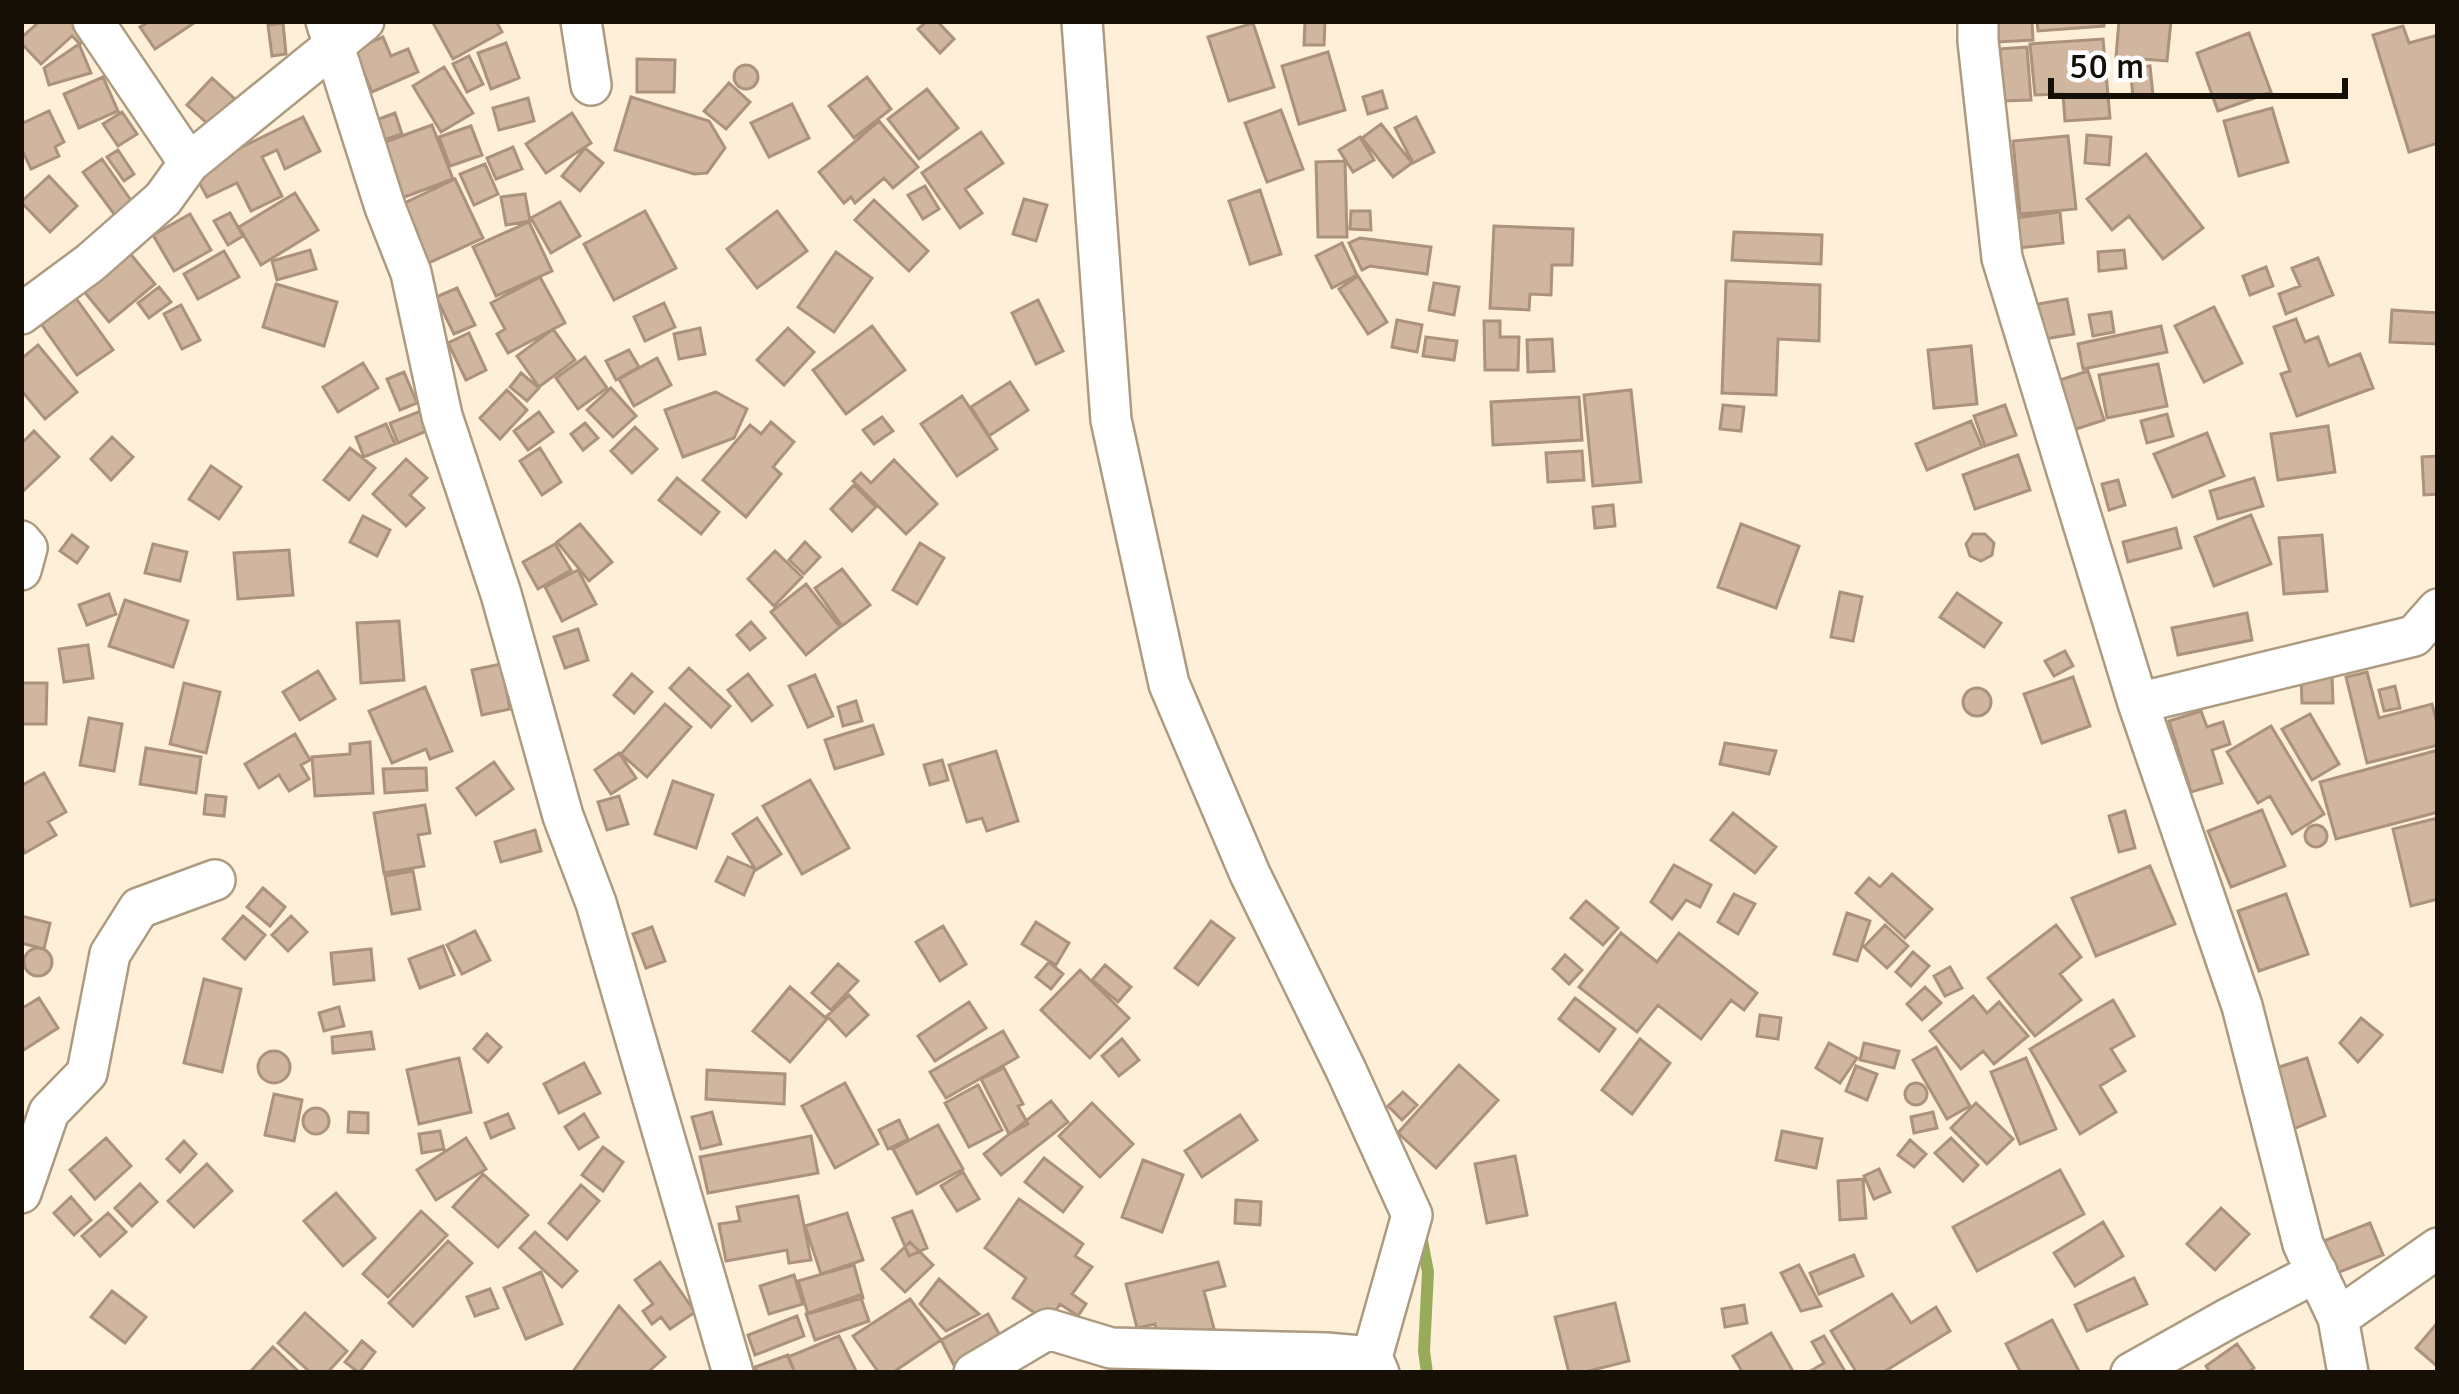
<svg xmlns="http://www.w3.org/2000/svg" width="2459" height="1394" viewBox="0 0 2459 1394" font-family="Signika,sans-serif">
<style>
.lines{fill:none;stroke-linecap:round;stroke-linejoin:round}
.stream{stroke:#98ab5a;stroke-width:12}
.building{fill:#d0b59f;stroke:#ac917d;stroke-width:3}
.street-casing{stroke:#ac9b80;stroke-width:44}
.street{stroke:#fff;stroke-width:39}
</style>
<rect width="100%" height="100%" fill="#feefd8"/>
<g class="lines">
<!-- stream -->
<path class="stream" d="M1421,1235l7,37 -4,79 3,22"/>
</g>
<!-- building -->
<path class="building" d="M40,21h48l8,9 -16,14 -8,-8 -31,28 -20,-21v-5z
M150,21h47l-42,28 -15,-22z
M432,21h64l6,11 -49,27z
M927,21h10l17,18 -14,14 -22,-24z
M1305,21h20l-1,24h-20z
M1996,21h36l1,19 -36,2z
M2037,21h67v5l-66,5z
M2119,21h52l-4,40 -51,-4z
M283,23l3,31 -14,2 -4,-31z
M1253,23l21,64 -45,14 -21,-64z
M2403,26l6,17 29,-8v108l-29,9 -36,-117z
M2249,33l22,59 -53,19 -21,-58z
M383,37l8,19 17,-7 10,23 -46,20 -18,-42z
M2103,39l7,79 -45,3 -2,-27 -28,1 -5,-51z
M506,43l13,35 -28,11 -13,-36z
M79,44l12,29 -42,12 -5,-17z
M2027,47l4,53 -27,1 -4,-52z
M1328,52l17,58 -46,14 -17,-58z
M469,56l14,28 -16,8 -14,-28z
M637,59l38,1 -1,32h-37z
M734 77a12 12 0 1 1 24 0a12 12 0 1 1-24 0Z
M2150,66l3,29 -20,1 -3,-28z
M444,67l29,46 -32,19 -28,-46z
M103,77l15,34 -39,17 -15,-34z
M867,77l24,32 -37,29 -25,-32z
M212,78l23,21 -25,27 -23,-21z
M729,83l21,19 -24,27 -22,-18z
M927,89l31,39 -39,31 -31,-40z
M1382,91l5,17 -19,6 -5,-17z
M631,97l78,24 16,27 -18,25 -13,1 -79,-24z
M528,98l6,23 -35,9 -6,-22z
M792,104l17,34 -40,19 -18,-34z
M2272,108l16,54 -49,14 -15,-55z
M1281,110l22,59 -36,13 -22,-59z
M49,111l15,31 -9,5 4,9 -28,13 -10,-21v-24z
M122,112l15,22 -19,12 -15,-22z
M395,113l7,21 -24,8 -7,-20z
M572,113l19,30 -45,30 -20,-29z
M303,117l17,34 -35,18 -8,-19 -15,7 20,39 -31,15 -14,-28 -30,14 -14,-26z
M1416,117l18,35 -21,11 -18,-35z
M879,121l39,46 -25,21 -9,-10 -29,25 -4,-6 -7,6 -25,-31z
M1381,124l31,39 -19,14 -31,-39z
M432,125l21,54 -54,20 -22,-54z
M471,126l11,29 -32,11 -11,-29z
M981,132l22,31 -38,26 17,24 -22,15 -38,-55z
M2087,135l24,2 -2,28 -24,-2z
M2068,136l8,73 -56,5 -7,-73z
M1360,137l14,23 -21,12 -14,-22z
M513,147l9,22 -26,10 -9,-21z
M585,148l18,15 -23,28 -18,-15z
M118,150l16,24 -10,7 -17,-24z
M2146,154l57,74 -40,31 -34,-43 -17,14 -25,-31z
M102,159l33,47 -18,12 -34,-46z
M1345,161l2,76h-29l-2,-75z
M485,164l13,30 -24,11 -14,-31z
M49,176l28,30 -27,26 -29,-30z
M455,179l28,59 -61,28 -28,-58z
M925,186l14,23 -16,10 -15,-24z
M1260,190l21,64 -31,10 -21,-63z
M295,193l23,37 -57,35 -22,-38z
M525,194l5,27 -24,4 -5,-28z
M1024,199l23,6 -11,36 -23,-7z
M874,200l54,51 -19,20 -54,-51z
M560,202l20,34 -29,17 -20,-35z
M645,211l31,57 -62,32 -30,-56z
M777,211l30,40 -50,37 -30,-39z
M1351,211h19l1,19 -21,-1z
M2060,212l3,31 -45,5 -4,-30z
M230,213l13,23 -15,9 -14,-24z
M190,214l21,36 -37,21 -21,-36z
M529,222l23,49 -56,25 -23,-49z
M1494,226l79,3 -1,36h-20l-1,30 -21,-1 -1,16 -39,-2z
M1734,232l88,3 -1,29 -89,-4z
M1360,238l71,9 -4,27 -57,-8 -8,4 -13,-27z
M1342,243l15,32 -25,13 -16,-32z
M310,250l6,19 -39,11 -5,-19z
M2124,250l2,18 -27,3 -1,-19z
M224,251l15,26 -41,22 -14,-25z
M129,252l26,32 -46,38 -27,-33z
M836,252l36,26 -38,54 -36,-25z
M2318,258l15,37 -47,19 -7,-20 21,-8 -8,-18z
M2266,267l7,19 -23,9 -7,-19z
M1358,276l29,46 -19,12 -29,-45z
M540,277l25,46 -57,30 -11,-19 8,-5 -14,-26z
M1726,281l94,4 -1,56 -41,-2 -2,56 -54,-2z
M1434,283l25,4 -5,28 -25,-5z
M276,284l61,18 -13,44 -61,-19z
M159,287l12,15 -22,16 -11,-15z
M457,288l18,37 -21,9 -18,-37z
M75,297l38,53 -36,25 -38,-54z
M2067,299l7,35 -35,6 -7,-35z
M1038,300l25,51 -27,13 -24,-51z
M664,303l11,24 -30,14 -11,-24z
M181,305l19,35 -18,9 -18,-35z
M2214,307l28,56 -38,19 -29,-56z
M2392,310l46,3v31l-48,-2z
M2111,312l3,20 -21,4 -4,-21z
M2296,319l9,23 13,-5 11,29 31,-12 13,34 -76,28 -16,-42 9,-3 -16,-44z
M1397,320l25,5 -5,27 -25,-5z
M1484,321h16v16h19l-1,33h-33z
M872,326l33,44 -59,44 -33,-44z
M2161,326l6,26 -84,17 -5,-25z
M700,328l5,26 -26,5 -5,-25z
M788,328l26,24 -30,33 -27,-25z
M553,329l22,31 -36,27 -22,-31z
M469,333l17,37 -20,10 -18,-37z
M1426,337l31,4 -3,19 -31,-4z
M1552,339l2,32 -26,1 -1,-32z
M38,345l39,47 -32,27 -24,-29v-31z
M1971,346l6,58 -43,4 -6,-58z
M629,350l10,17 -23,13 -10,-19z
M585,357l22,31 -29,21 -22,-31z
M657,358l14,27 -37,21 -15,-27z
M363,363l15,25 -40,24 -15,-25z
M2158,364l9,42 -60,12 -8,-43z
M2088,371l16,49 -31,10 -16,-49z
M404,372l13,31 -17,7 -13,-31z
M521,373l18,15 -12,13 -17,-14z
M1010,382l18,28 -39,26 -18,-29z
M611,388l25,28 -23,21 -26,-27z
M507,390l20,20 -27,29 -20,-21z
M1631,390l10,92 -48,4 -9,-91z
M716,392l31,17 -13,29 -51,19 -18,-47z
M962,396l35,53 -40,27 -36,-52z
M1579,397l3,43 -89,5 -2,-43z
M1723,405l21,2 -3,24 -21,-2z
M2005,405l11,30 -31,11 -11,-30z
M421,411l8,19 -31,13 -8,-20z
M539,412l14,20 -25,18 -14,-19z
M2167,414l6,22 -26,7 -6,-22z
M882,417l11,14 -19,13 -11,-14z
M1971,421l11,26 -55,23 -11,-26z
M771,422l23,20 -21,25 8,7 -35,43 -43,-37 47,-55 11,9z
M585,423l13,15 -15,12 -12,-16z
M386,424l9,20 -31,13 -8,-20z
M2328,426l7,46 -57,8 -7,-46z
M635,427l22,22 -25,24 -21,-22z
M34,431l25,26 -38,36v-49z
M2207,433l17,43 -51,21 -19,-43z
M112,437l21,20 -22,23 -20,-21z
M350,448l25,20 -26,32 -25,-20z
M540,448l21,34 -19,13 -22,-34z
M1582,451l2,29 -36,2 -2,-29z
M2018,455l12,35 -55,19 -12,-34z
M2438,456v38l-14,1 -2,-38z
M406,459l21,19 -17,17 14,13 -18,18 -33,-32z
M894,460l43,44 -31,30 -53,-53 8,-8 10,10z
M211,466l30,21 -22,32 -30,-20z
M677,478l42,34 -18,22 -42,-34z
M2254,478l9,28 -45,13 -8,-28z
M2118,480l7,25 -16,5 -7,-26z
M854,485l22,22 -24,24 -21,-22z
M1613,505l2,21 -20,2 -2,-21z
M2251,515l20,49 -57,22 -19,-49z
M363,516l27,14 -13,26 -27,-14z
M580,524l32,38 -23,19 -32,-39z
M1741,524l58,22 -23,62 -58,-21z
M2176,528l5,20 -53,14 -5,-20z
M1973,534h12l9,9 -2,12 -11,6 -11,-5 -4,-12z
M72,535l16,12 -11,16 -17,-12z
M2322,535l5,56 -43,3 -5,-56z
M805,542l15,15 -16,17 -15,-14z
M920,543l24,15 -27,46 -24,-14z
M153,544l34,8 -7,29 -35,-8z
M555,544l16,26 -33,19 -15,-27z
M289,550l4,45 -55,4 -4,-46z
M775,551l27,26 -28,29 -26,-27z
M842,569l28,36 -28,21 -27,-38z
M578,570l18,34 -34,17 -17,-34z
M806,584l34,43 -34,28 -35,-43z
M1840,592l22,5 -9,44 -22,-4z
M1957,593l44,30 -17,24 -44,-30z
M109,594l7,20 -29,11 -8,-20z
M125,600l63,21 -15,46 -64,-21z
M2247,613l5,27 -74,15 -6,-27z
M399,621l5,59 -43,3 -4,-60z
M751,622l14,16 -15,12 -13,-15z
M578,629l10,31 -23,8 -11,-31z
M88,645l5,33 -29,4 -5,-33z
M2065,651l8,15 -19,10 -9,-15z
M501,664l9,45 -28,6 -10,-45z
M689,668l41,38 -19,21 -41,-39z
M318,671l17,28 -35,21 -17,-28z
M2367,672l12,46 53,-14 6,23v18l-71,18 -21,-86z
M632,674l20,18 -18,21 -20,-18z
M748,674l24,31 -20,16 -24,-31z
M815,675l18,41 -25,11 -19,-41z
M2332,675l1,28h-31l-1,-27z
M2073,677l17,49 -48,17 -18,-49z
M21,683h26l-1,41h-25z
M184,683l36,9 -14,61 -36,-9z
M2395,686l5,22 -16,3 -5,-21z
M425,687l27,64 -22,8 -4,-10 -34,14 -23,-52z
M1963 702a14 14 0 1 1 28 0a14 14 0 1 1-28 0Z
M856,701l6,20 -19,5 -5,-19z
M665,704l26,23 -44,50 -26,-23z
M2201,711l6,16 16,-5 7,22 -18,6 10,33 -31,9 -22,-71z
M2310,714l29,50 -27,16 -30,-51z
M89,718l33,6 -8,47 -34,-6z
M873,725l10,29 -48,15 -10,-29z
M2271,726l53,88 -32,20 -22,-38 -12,7 -31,-51z
M295,734l15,26 -9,5 8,14 -20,12 -10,-16 -20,13 -14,-24z
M370,742l3,51 -58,3 -3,-39 38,-3v-10z
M1725,743l51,8 -7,23 -49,-10z
M146,748l55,9 -5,36 -56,-9z
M2438,750v62l-102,27 -16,-57z
M996,751l22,70 -31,10 -5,-13 -15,4 -18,-57z
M619,753l17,25 -25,16 -16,-24z
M942,760l6,20 -18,5 -6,-20z
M494,762l19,27 -37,26 -19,-27z
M426,768l1,22 -42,3 -2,-24z
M44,773l22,39 -18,10 8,13 -31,18 -4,-8v-59z
M810,780l39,68 -47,26 -39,-68z
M673,781l40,14 -17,53 -41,-14z
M206,795l20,2 -2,19 -20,-2z
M619,796l9,28 -21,6 -9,-28z
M425,805l5,28 -12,2 6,31 -40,7 -10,-60z
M2262,810l23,56 -54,21 -23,-56z
M2125,811l10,37 -16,4 -10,-36z
M1733,813l43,34 -21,26 -44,-33z
M757,818l24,36 -25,16 -23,-36z
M2438,818v81l-27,7 -18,-77z
M2305 836a11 11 0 1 1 22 0a11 11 0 1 1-22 0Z
M535,830l6,21 -40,11 -6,-20z
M728,857l27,12 -11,26 -28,-14z
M1674,865l37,20 -11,22 -14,-7 -14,19 -21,-17z
M2150,866l25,58 -79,32 -24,-58z
M413,871l7,38 -28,5 -7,-38z
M1892,874l40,35 -27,29 -49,-45 13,-15 11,9z
M263,888l22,19 -15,19 -23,-19z
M1734,894l21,10 -17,30 -20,-12z
M2286,894l22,60 -49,17 -21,-60z
M1586,901l32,27 -15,17 -32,-27z
M1847,913l23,8 -13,40 -23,-7z
M21,916l29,7 -6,26 -23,-6z
M243,916l22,19 -20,24 -22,-20z
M291,916l16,16 -19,19 -16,-16z
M1211,921l23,17 -36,47 -23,-17z
M1036,922l33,21 -13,22 -34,-21z
M1885,925l23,21 -21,22 -23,-21z
M2056,925l25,32 -21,17 21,26 -46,36 -47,-58z
M943,926l23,38 -26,17 -24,-39z
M652,927l13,34 -19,7 -13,-34z
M475,931l15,29 -28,14 -15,-29z
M1621,933l36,29 22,-29 78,60 -13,17 -13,-10 -30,39 -43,-34 -21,27 -58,-45z
M443,946l11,29 -34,13 -11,-29z
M24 962a14 14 0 1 1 28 0a14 14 0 1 1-28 0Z
M371,949l3,31 -40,4 -3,-31z
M1913,952l16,14 -18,20 -15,-14z
M1565,955l17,15 -13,14 -16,-15z
M1049,962l14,12 -12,15 -15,-12z
M838,964l20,17 -27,29 -19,-17z
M1105,965l26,22 -13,15 -26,-22z
M1950,967l12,21 -17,8 -11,-20z
M1080,970l49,48 -39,40 -49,-48z
M204,979l37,10 -19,83 -38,-9z
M790,987l37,32 -37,43 -37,-31z
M1925,987l16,16 -19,17 -15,-16z
M849,995l19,20 -22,21 -19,-20z
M1973,996l14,17 12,-11 29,34 -34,28 -11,-13 -22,18 -31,-38z
M39,998l19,30 -36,23 -1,-42z
M1575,998l40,31 -16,22 -40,-32z
M2113,1000l21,36 -23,13 14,22 -25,15 16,26 -36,22 -50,-85z
M969,1002l17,26 -51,33 -17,-25z
M339,1007l5,19 -20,5 -5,-18z
M1760,1015l21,3 -3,21 -21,-3z
M2361,1018l21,17 -24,27 -18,-19z
M1003,1031l15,26 -72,41 -16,-26z
M371,1032l3,17 -41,4 -1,-16z
M487,1034l14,13 -13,15 -14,-13z
M1122,1039l17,21 -20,16 -17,-20z
M1640,1039l30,24 -38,51 -30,-24z
M1829,1043l28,15 -17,25 -24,-15z
M1864,1043l35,8 -5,17 -34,-8z
M1936,1047l34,59 -23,13 -34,-59z
M258 1067a16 16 0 1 1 32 0a16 16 0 1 1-32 0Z
M459,1058l12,54 -52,12 -12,-54z
M2026,1058l30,71 -36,15 -29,-72z
M2307,1058l18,58 -39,16 -19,-61z
M584,1063l16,30 -41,20 -15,-29z
M1459,1065l39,35 -62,68 -38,-35z
M1856,1066l21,8 -10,26 -21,-9z
M1004,1068l19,36 -5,2 10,18 -19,10 -28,-55z
M707,1070l78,4 -1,30 -78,-5z
M845,1083l33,61 -43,24 -33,-62z
M1905 1094a11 11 0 1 1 22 0a11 11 0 1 1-22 0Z
M978,1085l24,45 -33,17 -24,-44z
M1403,1092l14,13 -15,15 -14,-14z
M274,1094l28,6 -8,41 -29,-6z
M1051,1101l17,21 -67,53 -17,-21z
M1092,1103l41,41 -33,33 -41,-41z
M1976,1103l37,36 -26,25 -36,-36z
M303 1121a13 13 0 1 1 26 0a13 13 0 1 1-26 0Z
M349,1112l19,1v20l-20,-1z
M712,1112l9,32 -20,5 -9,-32z
M1933,1112l4,16 -23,5 -3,-16z
M508,1114l6,14 -23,10 -6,-15z
M584,1114l14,23 -19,12 -14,-22z
M1240,1115l17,25 -55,37 -17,-26z
M899,1120l9,19 -20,10 -9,-19z
M938,1125l25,44 -46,25 -24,-45z
M440,1131l4,18 -22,4 -3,-19z
M1782,1131l40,8 -6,29 -40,-8z
M811,1136l7,37 -110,20 -8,-36z
M106,1138l25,28 -36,33 -25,-29z
M466,1138l20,31 -50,31 -19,-30z
M1951,1138l27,27 -15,16 -28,-28z
M1910,1140l16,14 -12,13 -16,-12z
M184,1141l12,13 -16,18 -13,-13z
M603,1147l20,15 -20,29 -21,-16z
M1515,1156l12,59 -40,8 -12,-59z
M1044,1158l38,29 -19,25 -38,-30z
M1143,1160l40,15 -21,57 -40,-15z
M207,1164l25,27 -38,36 -26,-26z
M1879,1169l11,23 -16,7 -10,-23z
M2060,1170l24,44 -107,57 -24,-44z
M963,1172l16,27 -22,12 -16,-25z
M483,1174l45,41 -30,32 -45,-40z
M1863,1179l3,39 -26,2 -2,-39z
M140,1184l17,18 -25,24 -17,-18z
M581,1185l18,16 -32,38 -18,-16z
M336,1193l39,45 -32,28 -39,-45z
M798,1196l13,64 -22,3 -2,-13 -61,11 -7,-37 21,-3 -3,-14z
M71,1197l20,23 -17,15 -20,-22z
M1019,1199l64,45 -8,12 17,11 -20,27 14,10 -8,12 -18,-12 -12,18 -35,-24 13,-20 -41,-30z
M1236,1200l25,2 -1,23 -25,-2z
M2221,1208l28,26 -34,36 -28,-26z
M421,1211l26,24 -59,62 -25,-23z
M912,1211l15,37 -18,8 -16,-38z
M108,1213l18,19 -26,24 -18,-20z
M847,1213l16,47 -42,14 -16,-48z
M2103,1222l20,34 -48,30 -21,-33z
M2370,1223l13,32 -54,21 -13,-32z
M535,1232l42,39 -15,16 -42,-39z
M448,1241l24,22 -59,63 -24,-23z
M910,1242l23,23 -28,27 -23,-23z
M1854,1255l9,21 -44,18 -9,-21z
M660,1262l35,50 -25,17 -9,-12 -9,7 -9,-13 10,-7 -18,-24z
M1218,1262l7,24 -21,5 10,38 -55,13 -4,-18 -18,4 -11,-44z
M854,1265l9,33 -55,16 -10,-33z
M1799,1265l22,41 -20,5 -20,-38z
M541,1272l21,52 -36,15 -22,-51z
M794,1275l9,29 -34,10 -9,-28z
M2134,1278l13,26 -60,27 -12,-26z
M939,1279l40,35 -33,17 -26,-27z
M490,1289l8,19 -23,8 -8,-19z
M112,1291l34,26 -21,26 -34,-26z
M1892,1294l19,29 25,-16 14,24 -68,42h-25l-26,-42z
M860,1295l9,26 -54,19 -9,-26z
M910,1299l31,41 -49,33h-13l-26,-37z
M1615,1303l14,58 -48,12h-12l-14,-56z
M1744,1305l3,18 -22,4 -3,-18z
M619,1306l46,51 -18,16h-75z
M305,1313l42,38 -20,22h-16l-33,-30z
M988,1314l19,34 -49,25 -17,-33z
M797,1316l7,20 -49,19 -7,-20z
M2052,1320l28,53h-59l-15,-29z
M2438,1322v45l-22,-19z
M1771,1333l23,40h-51l-10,-17z
M839,1336l18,37h-62l-7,-16z
M1824,1336l22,37h-39l17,-10 -12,-21z
M362,1341l13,11 -16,21 -14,-11z
M2237,1344l17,24 -7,5h-37l-4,-7z
M273,1347l26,25 -1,1h-49z
M788,1355l7,18h-38l-2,-6z"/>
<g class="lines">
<defs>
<path id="street" d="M93,21l96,142
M326,21l59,186 26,66 31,143 59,178 62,222 33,87 137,470
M581,21l10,64
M1082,21l29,399 58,264 81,190 96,196 66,145 -40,142 7,16
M1978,21v20l24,217 136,445 104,303 61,238 35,74 10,55
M21,314l69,-51 73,-64 26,-36 175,-142
M21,541l6,7 -6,22
M2138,703l276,-67 24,-27
M21,1193l28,-81 38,-39 23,-119 29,-46 76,-28
M2338,1318l100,-70
M974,1373l74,-44 63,19 215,5 46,4
M2131,1373l98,-55 88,-46"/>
</defs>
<!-- street casing -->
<use href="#street" class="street-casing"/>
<!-- street -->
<use href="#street" class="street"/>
</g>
<!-- border -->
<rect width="2459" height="1394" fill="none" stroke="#150f05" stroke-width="48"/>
<!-- scale -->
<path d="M2051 78v18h294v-18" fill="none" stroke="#150f05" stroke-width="6"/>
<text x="2069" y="78" font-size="36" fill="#150f05" stroke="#fefefe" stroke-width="9" paint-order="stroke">50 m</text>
</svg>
